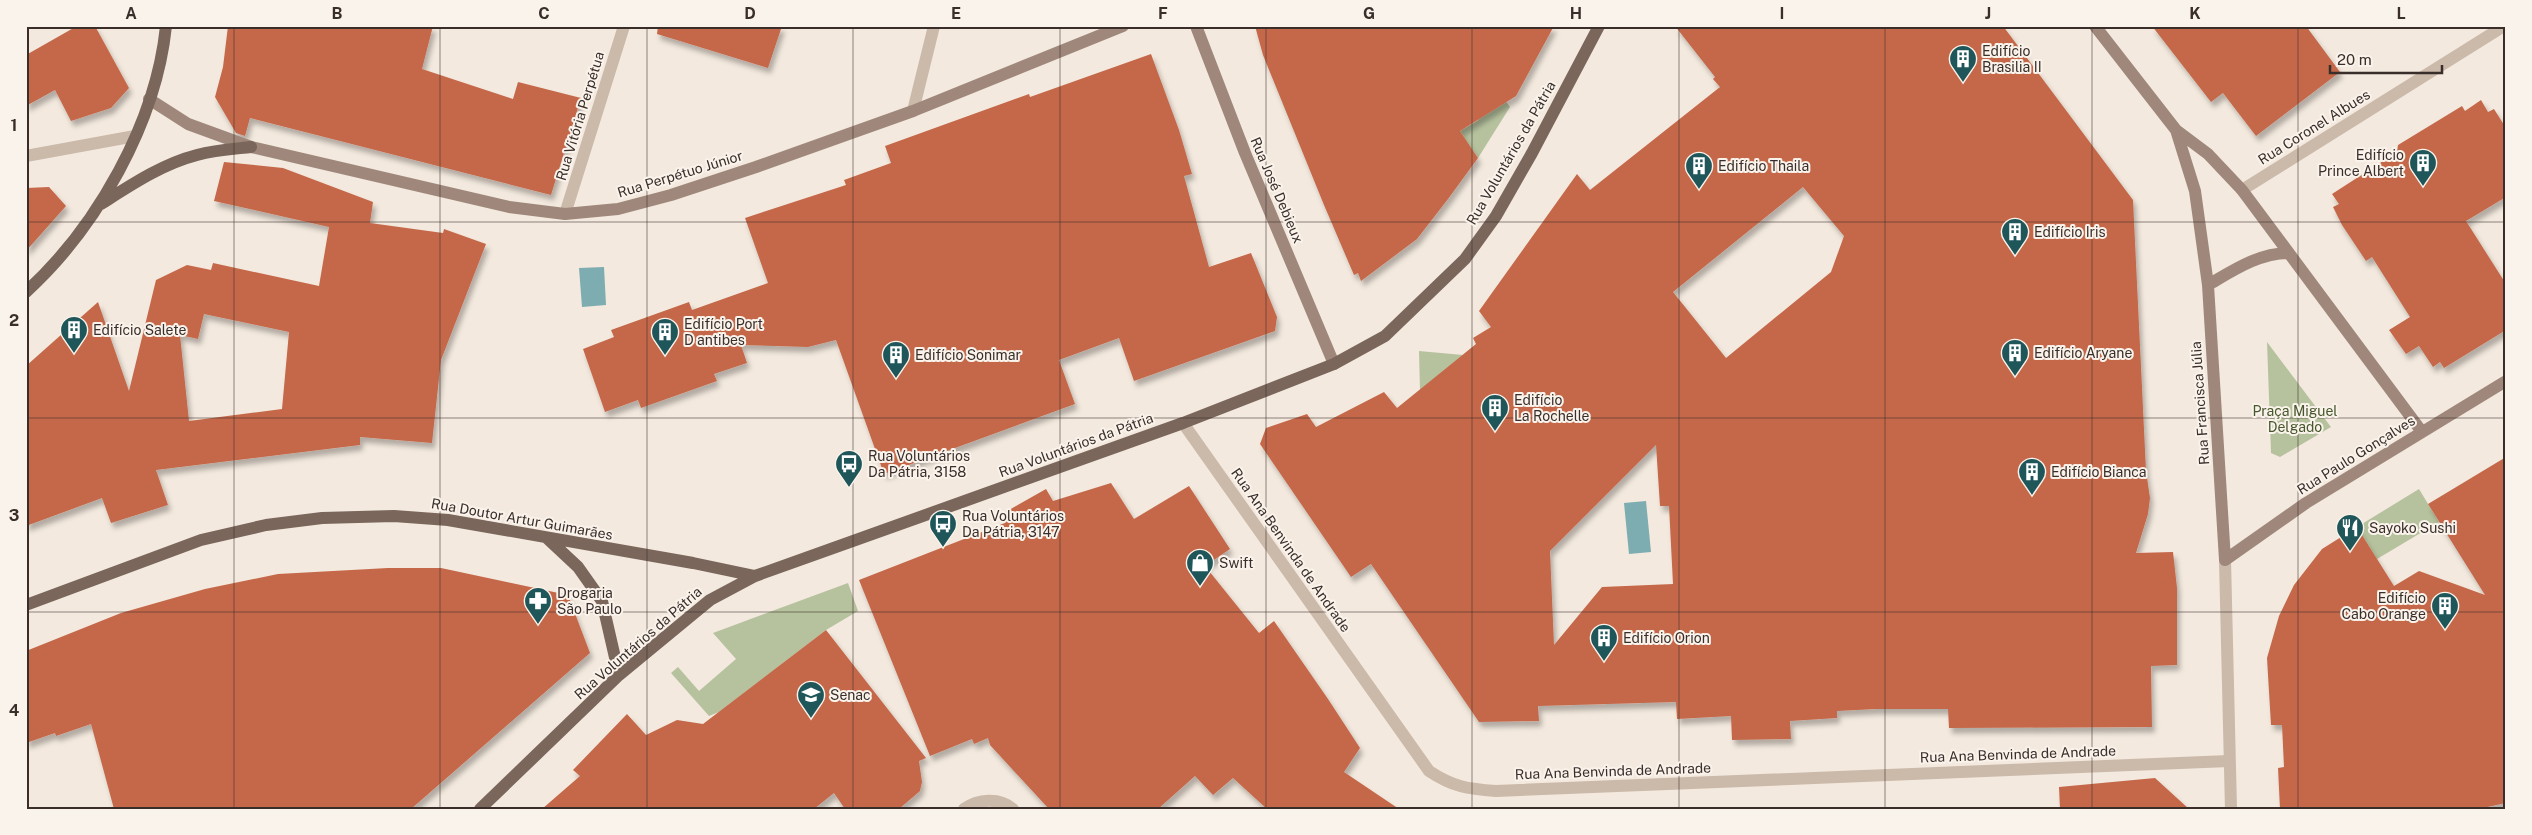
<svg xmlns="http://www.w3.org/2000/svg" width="2532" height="835" viewBox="0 0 2532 835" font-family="'Public Sans',sans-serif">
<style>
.green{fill:#b6c29e}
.water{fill:#7dadb0}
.building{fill:#c5684a;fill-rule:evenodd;filter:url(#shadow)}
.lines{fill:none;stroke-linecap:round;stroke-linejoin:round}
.street{stroke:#cbb9aa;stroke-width:12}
.secondary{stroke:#9f887b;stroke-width:12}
.primary{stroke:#7a665b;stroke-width:12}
.grid{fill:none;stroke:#392e2a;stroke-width:1;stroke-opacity:0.55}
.labels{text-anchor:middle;stroke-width:4;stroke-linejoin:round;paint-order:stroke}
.poi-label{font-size:14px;fill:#392e2a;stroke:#faf3eb;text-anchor:start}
.street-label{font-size:14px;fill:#392e2a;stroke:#faf3eb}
.park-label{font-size:14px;fill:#47572d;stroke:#faf3eb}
.neatline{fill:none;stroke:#392e2a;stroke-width:2}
.grid-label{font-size:16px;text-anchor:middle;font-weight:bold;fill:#392e2a}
</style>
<defs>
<filter id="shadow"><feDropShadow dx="3" dy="5.5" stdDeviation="2.5" flood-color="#0004"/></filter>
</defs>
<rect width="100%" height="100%" fill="#f3e9de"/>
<!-- green -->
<path class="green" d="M1502,96l8,11 -32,51 -18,-27 17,-10z
M2267,342l64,85 -51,30 -9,-4z
M1419,351l44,4 -43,35z
M2419,489l20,33 -62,37 -20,-32z
M848,583l10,28 -32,19 -107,82 -10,4 -38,-43 7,-6 21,24 37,-32 -23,-26z"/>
<!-- water -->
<path class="water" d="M604,267l2,38 -24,2 -3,-39z
M1646,501l5,51 -22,2 -5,-51z"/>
<!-- building -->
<path class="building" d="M77,26h18l34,62 -18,20 -40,13 -16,-31 -29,16v-51z
M228,26h205l-11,43 91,30 5,-17 63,16 -30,97 -301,-77 -5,18 -9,-3 -21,-36 8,-30z
M658,26h124l-14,42 -111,-34z
M1255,26h299l-38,70 -56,35 18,27 -30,41 -31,40 -56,42 -3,-8 -4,2 -30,-70 -61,-150z
M1675,26h328l130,174 13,271 4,27 -2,16 -12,39 37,-1 4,36v77l-26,1 1,61 -203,1 -1,-19h-73l-38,2v7l-47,3 1,18 -59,1 -1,-24 -54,3 -1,-17 -138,4 1,15 -60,1 -108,-158 -20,13 -91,-133 6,-16 41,-14 9,13 68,-35 13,16 79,-64 -3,-6 18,-11 -12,-16 98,-137 13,16 130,-103 -7,-8 2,-2zM1803,187l41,49 -13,36 -105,86 -53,-66zM1656,445l4,61h9l4,78 -71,3 -48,58 -4,-94z
M2152,26h154l34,46 -84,64 -33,-43 -12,9z
M1151,54l28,76 13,44 -8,2 25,91 42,-14 26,64 -2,14 -141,50 -15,-43 -60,22 16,44 -191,70 -48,-134 -28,7 -67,-2 6,18 -33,11 3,7 -76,27 -3,-8 -33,12 -22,-63 31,-12 -3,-7 78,-28 3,8 76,-27 -23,-65 101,-33 -2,-5 47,-17 -6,-17 144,-52 1,3z
M2481,100l7,12 6,-3 12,19v69l-40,24 40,63v46l-62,38 -4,-6 -7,5 -14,-21 -13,8 -17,-24 21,-13 -38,-60 -6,4 -24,-36 -9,-18 6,-3 -7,-10 65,-42 1,-7 64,-39 3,5z
M224,162l59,6 90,34 -3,21 73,10 1,-4 42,15 -45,116 -9,83 -72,-6v8l-204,25 12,35 -57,18 -9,-25 -76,28v-160l72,-64 31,89 27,-111 31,-15 24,5 2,-7 106,23 10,-59 -115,-26zM204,314l85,18 -7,77 -93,12 -9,-86 18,4z
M49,187l17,19 -40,45v-63z
M2506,457v346l-28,6h-198l-2,-41 6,-1 -2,-42h-11l-4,-67 12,-42 15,-31 28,-36 35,-22 37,59 25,-15 66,24 -57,-91z
M1111,483l23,36 55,-33 41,63 -25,17 54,67 15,-12 54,78 32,49 -16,24 55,37h-132l-34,-31 -20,17 -18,-19 -37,33h-109l-59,-64 -2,-7 -14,6 -2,-5 -42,17 -71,-176 146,-57 -5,-8 46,-26 7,12z
M388,568h53l127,27 22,58 -179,156h-297l-23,-85 -35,12 -1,-3 -29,10v-92l95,-38 84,-24 73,-15z
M826,630l100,128 -7,3 3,21 -2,9 -21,18h-54l-11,-16 -20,16h-272l38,-33 -7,-6 54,-56 19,21 31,-15 26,4z
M2155,778l34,31h-129l-1,-22z"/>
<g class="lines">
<!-- street -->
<path class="street" d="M913,111l21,-85
M26,156l109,-20
M2242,190l262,-164
M565,214l59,-188
M1183,423l246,348c24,16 39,18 67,20l733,-30
M2225,560l6,249
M964,809c14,-10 35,-12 49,0"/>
<!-- secondary -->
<path class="secondary" d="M1196,26l49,127 89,211
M2095,26l81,104 19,61 13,94 17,275
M149,99l39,25 63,23 258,60 56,7 53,-5 53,-14 85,-28 157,-56 210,-85
M2176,130l32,24 34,36 180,242
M2208,285c26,-15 51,-32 81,-32
M2225,560l81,-57 200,-122"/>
<!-- primary -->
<path class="primary" d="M101,204c30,-19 61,-40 96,-49 18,-5 36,-6 54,-8
M26,292c71,-65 130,-169 140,-266
M547,538l31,29 24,34 17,74
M26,605l175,-65 65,-15 56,-7 72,-2 54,4 245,43 62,13
M480,809l139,-134 91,-75 45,-24 428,-153 151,-59 51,-28 80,-77 31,-43 36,-63 67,-127"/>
</g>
<!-- grid -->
<path class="grid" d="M234,26v783M440,26v783M647,26v783M853,26v783M1060,26v783M1266,26v783M1472,26v783M1679,26v783M1885,26v783M2092,26v783M2298,26v783M26,222h2480M26,418h2480M26,612h2480"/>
<!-- icons -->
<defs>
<symbol id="building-pin" viewBox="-11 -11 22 30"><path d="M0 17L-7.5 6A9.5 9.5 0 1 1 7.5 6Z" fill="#1f565a" stroke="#faf3eb"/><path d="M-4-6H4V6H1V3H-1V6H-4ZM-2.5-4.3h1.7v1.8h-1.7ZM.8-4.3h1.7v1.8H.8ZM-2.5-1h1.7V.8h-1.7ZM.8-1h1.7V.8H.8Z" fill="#fff"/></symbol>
<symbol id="bus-pin" viewBox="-11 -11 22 30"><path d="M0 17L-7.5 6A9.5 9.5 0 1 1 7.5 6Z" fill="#1f565a" stroke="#faf3eb"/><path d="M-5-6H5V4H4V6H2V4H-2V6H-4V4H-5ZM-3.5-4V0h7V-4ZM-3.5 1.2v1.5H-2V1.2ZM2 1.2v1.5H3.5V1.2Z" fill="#fff"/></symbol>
<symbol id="restaurant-pin" viewBox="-11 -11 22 30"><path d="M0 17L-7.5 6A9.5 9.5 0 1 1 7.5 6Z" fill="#1f565a" stroke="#faf3eb"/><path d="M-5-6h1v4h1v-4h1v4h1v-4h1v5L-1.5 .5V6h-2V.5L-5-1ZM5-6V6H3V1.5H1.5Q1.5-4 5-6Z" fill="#fff"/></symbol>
<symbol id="shop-pin" viewBox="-11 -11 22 30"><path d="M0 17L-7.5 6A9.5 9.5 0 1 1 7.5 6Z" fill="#1f565a" stroke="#faf3eb"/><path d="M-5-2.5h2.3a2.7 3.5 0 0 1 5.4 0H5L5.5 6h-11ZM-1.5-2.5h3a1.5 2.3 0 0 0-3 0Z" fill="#fff"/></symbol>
<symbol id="pharmacy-pin" viewBox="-11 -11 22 30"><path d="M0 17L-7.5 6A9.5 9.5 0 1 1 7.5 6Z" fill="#1f565a" stroke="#faf3eb"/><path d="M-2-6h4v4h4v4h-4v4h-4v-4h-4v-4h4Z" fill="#fff"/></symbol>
<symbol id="university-pin" viewBox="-11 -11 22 30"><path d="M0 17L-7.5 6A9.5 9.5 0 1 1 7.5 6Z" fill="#1f565a" stroke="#faf3eb"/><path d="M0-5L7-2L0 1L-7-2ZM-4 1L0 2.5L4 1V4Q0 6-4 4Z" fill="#fff"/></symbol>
</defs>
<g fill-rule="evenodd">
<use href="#building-pin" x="1947" y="43" width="32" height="43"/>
<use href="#building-pin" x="2407" y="147" width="32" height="43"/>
<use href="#building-pin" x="1683" y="150" width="32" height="43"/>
<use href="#building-pin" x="1999" y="216" width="32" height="43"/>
<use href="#building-pin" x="58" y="314" width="32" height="43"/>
<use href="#building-pin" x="649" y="316" width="32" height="43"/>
<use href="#building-pin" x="1999" y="337" width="32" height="43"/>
<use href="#building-pin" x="880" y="339" width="32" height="43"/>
<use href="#building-pin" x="1479" y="392" width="32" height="43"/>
<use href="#bus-pin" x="833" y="448" width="32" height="43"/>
<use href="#building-pin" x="2016" y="456" width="32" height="43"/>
<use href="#bus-pin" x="927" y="508" width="32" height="43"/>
<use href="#restaurant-pin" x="2334" y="512" width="32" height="43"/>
<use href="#shop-pin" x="1184" y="547" width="32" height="43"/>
<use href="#pharmacy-pin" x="522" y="585" width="32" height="43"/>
<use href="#building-pin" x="2429" y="590" width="32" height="43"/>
<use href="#building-pin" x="1588" y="622" width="32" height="43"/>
<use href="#university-pin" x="795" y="679" width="32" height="43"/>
</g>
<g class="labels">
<!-- poi labels -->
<g class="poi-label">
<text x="1982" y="56">Edifício<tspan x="1982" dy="16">Brasilia II</tspan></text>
<text x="2404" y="160" text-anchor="end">Edifício<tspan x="2404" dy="16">Prince Albert</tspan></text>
<text x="1718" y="171">Edifício Thaila</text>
<text x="2034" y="237">Edifício Iris</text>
<text x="684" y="329">Edifício Port<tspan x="684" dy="16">D antibes</tspan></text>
<text x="93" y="335">Edifício Salete</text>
<text x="2034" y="358">Edifício Aryane</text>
<text x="915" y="360">Edifício Sonimar</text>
<text x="1514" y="405">Edifício<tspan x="1514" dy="16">La Rochelle</tspan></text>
<text x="868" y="461">Rua Voluntários<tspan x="868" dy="16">Da Pátria, 3158</tspan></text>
<text x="2051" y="477">Edifício Bianca</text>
<text x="962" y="521">Rua Voluntários<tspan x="962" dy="16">Da Pátria, 3147</tspan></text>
<text x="2369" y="533">Sayoko Sushi</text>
<text x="1219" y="568">Swift</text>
<text x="557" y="598">Drogaria<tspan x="557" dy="16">São Paulo</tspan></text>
<text x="2426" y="603" text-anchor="end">Edifício<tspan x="2426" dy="16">Cabo Orange</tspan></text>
<text x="1623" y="643">Edifício Orion</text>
<text x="830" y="700">Senac</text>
</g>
<!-- street labels -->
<g class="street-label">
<text transform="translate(580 116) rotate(-73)" y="5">Rua Vitória Perpétua</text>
<text transform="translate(2314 127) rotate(-32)" y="5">Rua Coronel Albues</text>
<text transform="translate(1511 153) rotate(-60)" y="5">Rua Voluntários da Pátria</text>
<text transform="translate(680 174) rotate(-17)" y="5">Rua Perpétuo Júnior</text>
<text transform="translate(1277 190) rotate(67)" y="5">Rua José Debieux</text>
<text transform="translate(2200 403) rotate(-94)" y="5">Rua Francisca Júlia</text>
<text transform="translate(1076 445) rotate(-20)" y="5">Rua Voluntários da Pátria</text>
<text transform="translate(2356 455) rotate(-32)" y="5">Rua Paulo Gonçalves</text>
<text transform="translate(522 519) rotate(10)" y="5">Rua Doutor Artur Guimarães</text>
<text transform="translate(1291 550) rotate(55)" y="5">Rua Ana Benvinda de Andrade</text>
<text transform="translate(638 643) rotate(-41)" y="5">Rua Voluntários da Pátria</text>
<text transform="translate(2018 754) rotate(-2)" y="5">Rua Ana Benvinda de Andrade</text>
<text transform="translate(1613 771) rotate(-2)" y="5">Rua Ana Benvinda de Andrade</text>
</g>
<!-- park labels -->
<g class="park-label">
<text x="2295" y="416">Praça Miguel<tspan x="2295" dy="16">Delgado</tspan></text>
</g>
</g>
<!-- border -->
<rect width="2532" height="835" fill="none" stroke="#faf3eb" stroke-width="55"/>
<!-- scale -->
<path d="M2330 65v8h112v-8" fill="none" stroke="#392e2a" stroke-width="2.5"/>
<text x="2337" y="65" font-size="15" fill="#392e2a" stroke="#faf3eb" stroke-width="4" paint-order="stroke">20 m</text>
<rect x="28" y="28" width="2476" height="780" class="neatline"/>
<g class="grid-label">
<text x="131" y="19">A</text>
<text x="337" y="19">B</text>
<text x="544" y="19">C</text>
<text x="750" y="19">D</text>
<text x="956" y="19">E</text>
<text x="1163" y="19">F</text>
<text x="1369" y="19">G</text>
<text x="1576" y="19">H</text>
<text x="1782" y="19">I</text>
<text x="1988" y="19">J</text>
<text x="2195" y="19">K</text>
<text x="2401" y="19">L</text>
<text x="14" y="131">1</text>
<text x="14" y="326">2</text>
<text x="14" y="521">3</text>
<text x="14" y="716">4</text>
</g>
</svg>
